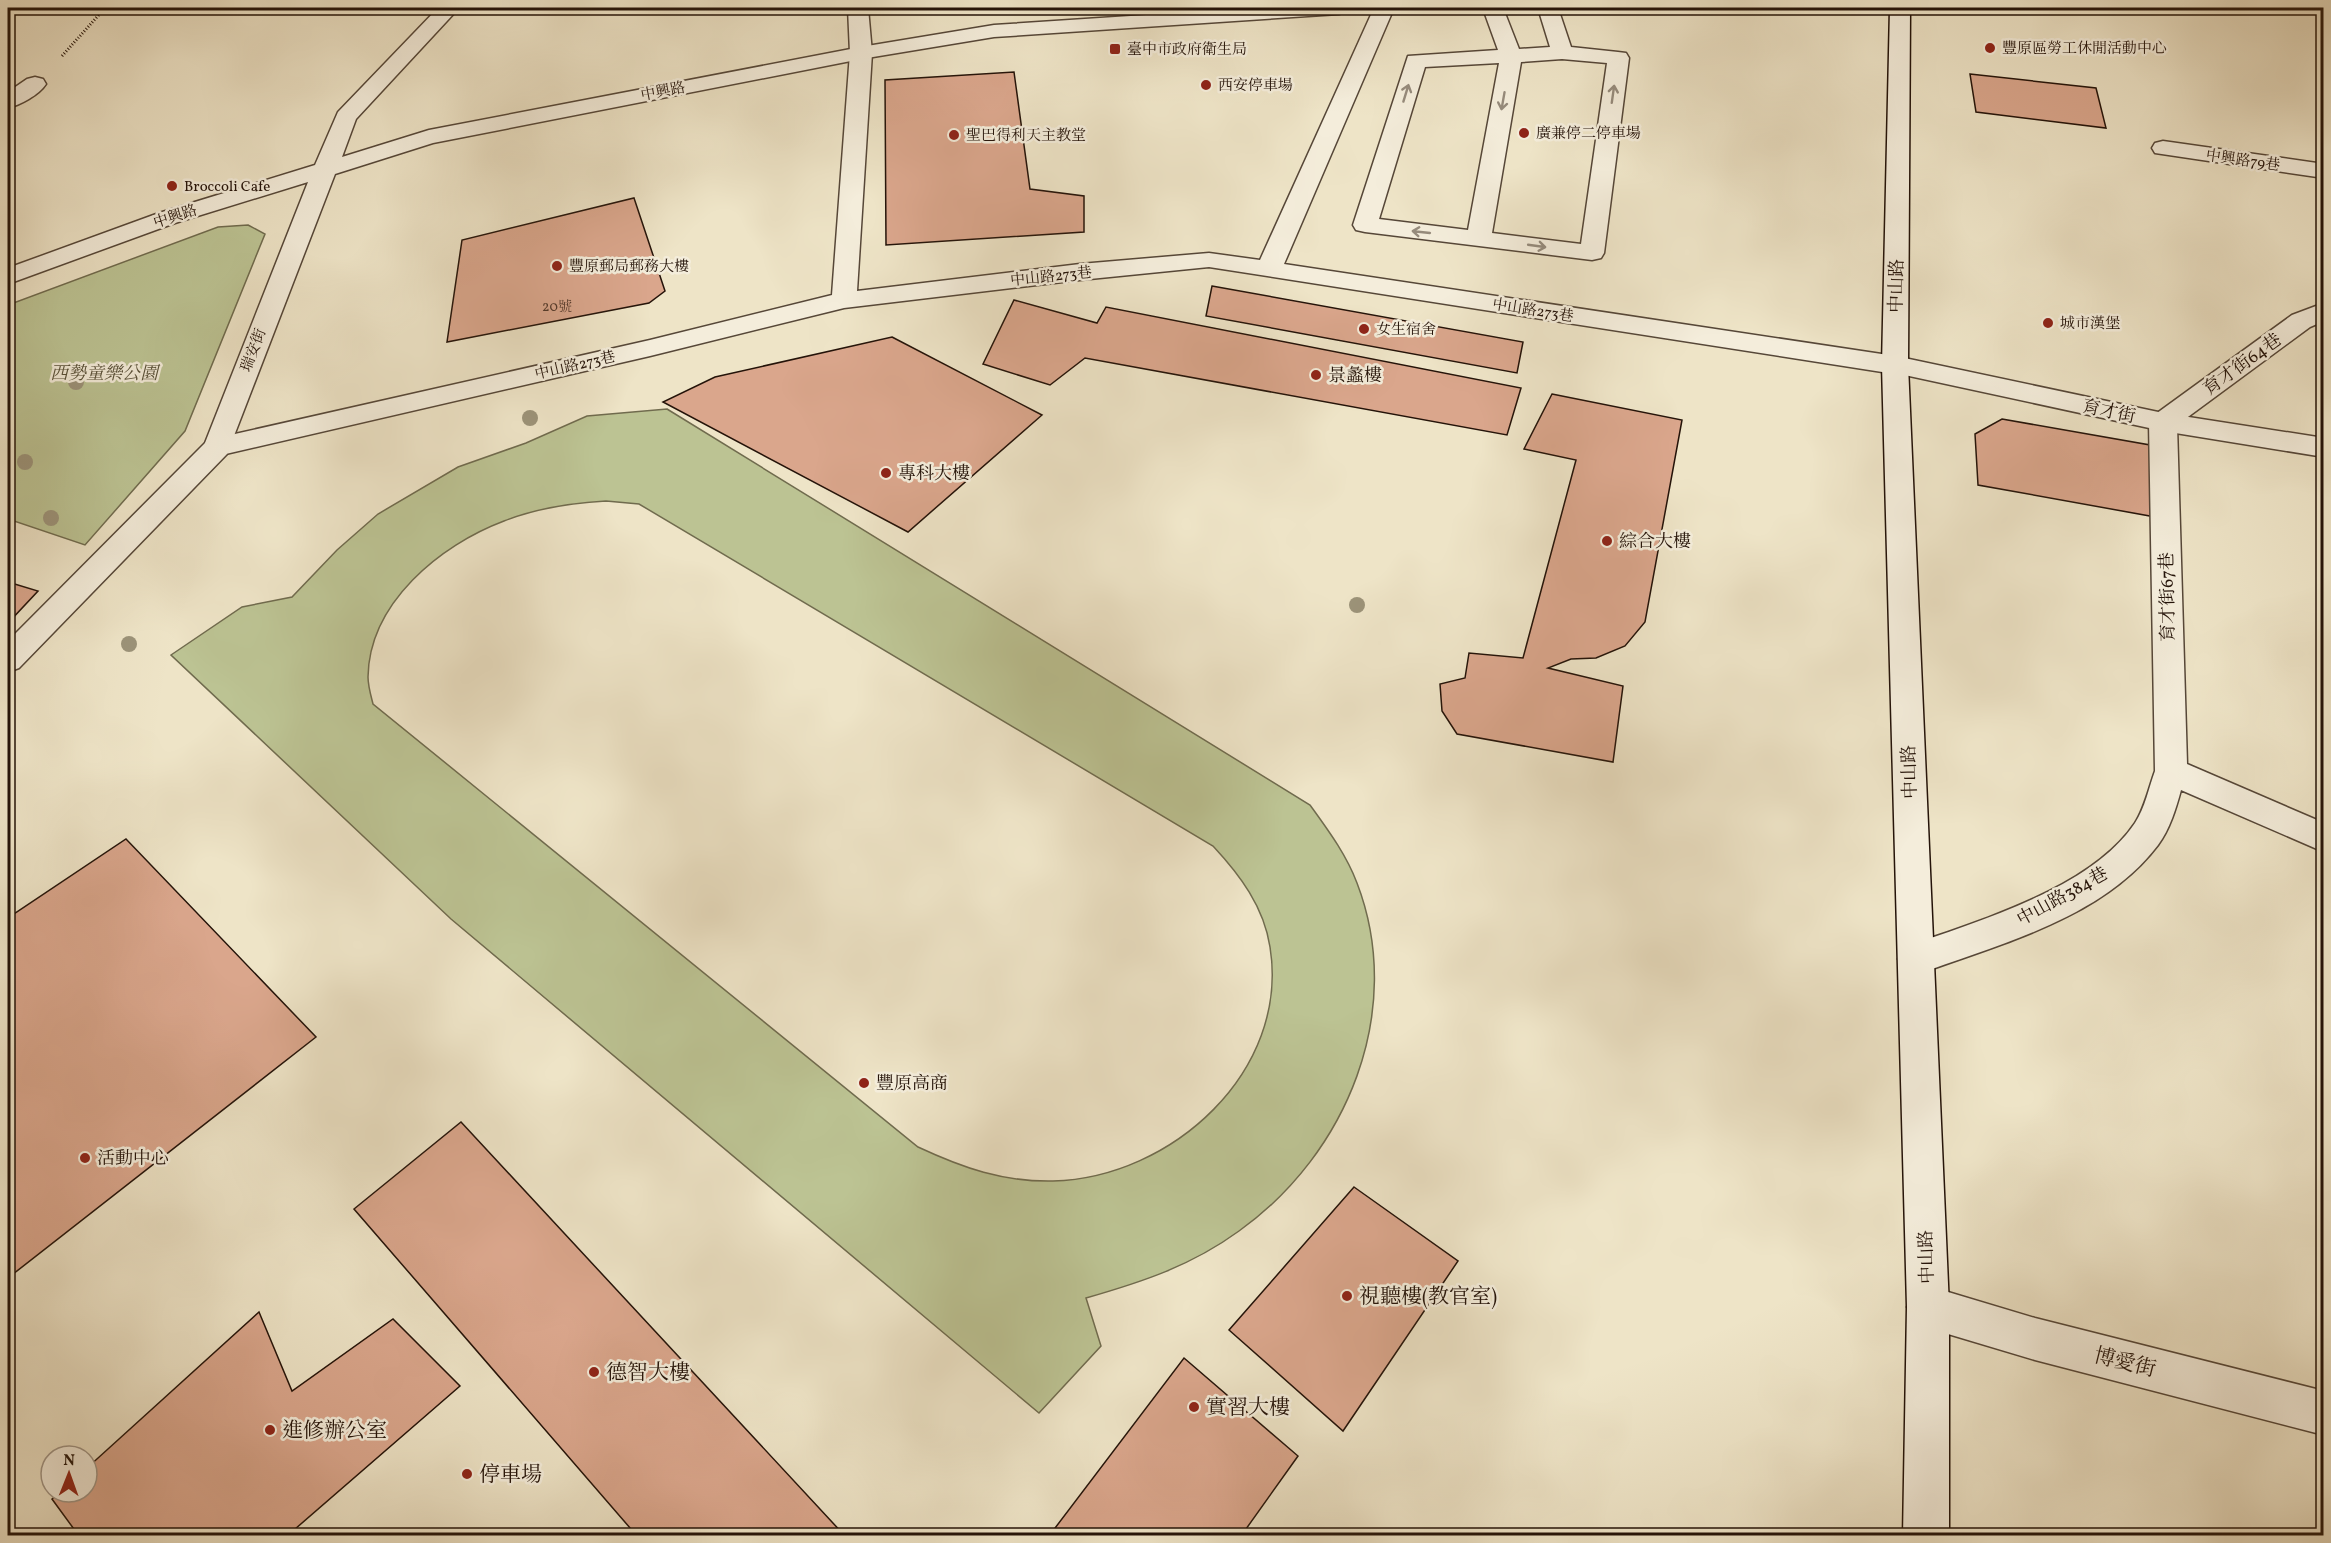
<svg xmlns="http://www.w3.org/2000/svg" width="2331" height="1543" viewBox="0 0 2331 1543" font-family="Vollkorn,'Noto Serif TC',serif">
<style>
.green{fill:#bcc393;stroke:#706b4e;stroke-width:1.5;fill-rule:evenodd}
.building{fill:#daa68c;stroke:#241309;stroke-width:1.5}
.lines{fill:none;stroke-linecap:round;stroke-linejoin:round}
.lane-casing{stroke:#564738;stroke-width:3}
.street-casing{stroke:#564738;stroke-width:3}
.secondary-casing{stroke:#241309;stroke-width:3}
.path{stroke:#241309;stroke-width:3;stroke-dasharray:1 2;stroke-linecap:butt}
.lane{fill:#f4eddb;fill-rule:evenodd}
.street{fill:#f4eddb;fill-rule:evenodd}
.secondary{fill:#f4eddb;fill-rule:evenodd}
.tree{fill:#9c9379}
.oneway{stroke:#968b7c}
.poi-dot{fill:#8f2418;stroke:#f4eddb;stroke-width:2}
.labels{text-anchor:middle;stroke-width:5;stroke-linejoin:round;paint-order:stroke}
.far-number-label{font-size:14px;fill:#52382a}
.far-poi-label{font-size:15px;fill:#241309;stroke:#f4eddb;text-anchor:start}
.far-street-label{font-size:15px;fill:#241309;stroke:#f4eddb}
.street-label{font-size:18px;fill:#241309;stroke:#f4eddb}
.park-label{font-size:18px;font-style:italic;fill:#595139;stroke:#f4eddb}
.poi-label{font-size:18px;fill:#241309;stroke:#f4eddb;text-anchor:start}
.near-poi-label{font-size:21px;fill:#241309;stroke:#f4eddb;text-anchor:start}
.near-street-label{font-size:21px;fill:#241309;stroke:#f4eddb}
</style>
<rect width="100%" height="100%" fill="#eee4c7"/>
<filter id="stains"><feTurbulence type="fractalNoise" baseFrequency=".00333" numOctaves="4"/><feColorMatrix values="0 0 0 0 .2 0 0 0 0 .09 0 0 0 0 .02 0 0 0 .5 -.17"/></filter>
<radialGradient id="worn" r=".72"><stop offset=".6" stop-color="#630" stop-opacity="0"/><stop offset="1" stop-color="#630" stop-opacity=".3"/></radialGradient>
<!-- green -->
<path class="green" d="M248,225l17,9 -80,197 -100,114 -77,-26v-214l210,-78z
M667,409l643,396c18,25 36,49 47,78 49,128 -10,271 -118,348 -48,35 -97,51 -153,67l15,48 -62,67 -588,-494 -280,-264 71,-48 50,-10 45,-47 41,-36 80,-47 68,-24 61,-27zM606,501l33,3 574,342c27,29 51,61 57,101 20,124 -98,231 -217,234 -50,1 -90,-13 -135,-34l-545,-443c-2,-8 -5,-18 -5,-27 1,-74 72,-132 136,-156 33,-13 67,-18 102,-20z"/>
<!-- building -->
<path class="building" d="M1014,72l16,117 54,7v36l-198,13 -1,-165z
M1970,74l126,14 10,40 -130,-16z
M634,198l31,93 -16,12 -202,39 15,-102z
M1212,286l311,56 -6,31 -311,-57z
M1014,300l83,23 9,-16 415,81 -14,47 -422,-77 -35,27 -67,-21z
M892,337l150,78 -134,117 -245,-130 52,-25z
M1552,394l130,26 -37,202 -20,24 -29,12 -25,1 -23,9 75,18 -10,76 -156,-28 -15,-23 -2,-27 25,-6 4,-25 54,5 53,-198 -52,-11z
M2002,419l148,26 11,73 -183,-33 -3,-51z
M8,582l30,9 -30,32z
M126,839l190,198 -308,241v-360z
M461,1122l384,414h-208l-283,-327z
M1354,1187l104,74 -115,170 -114,-101z
M259,1312l33,79 101,-72 67,67 -173,150h-208l-27,-37 8,-7h27v-24z
M1184,1358l114,98 -57,80h-192z"/>
<g class="lines">
<defs>
<path id="lane" d="M848,8h20l4,45 -15,238 223,-27 129,-11 51,7 114,-252h20l-110,256 611,92 9,3 4,6 -4,6 -9,3 -686,-107 -129,13 -236,28 -194,48 -433,100 -10,-2 -4,-7 4,-7 10,-2 433,-98 182,-45 18,-242z
M1479,8h24l16,41 31,-2 -12,-39h20l13,39 47,5 8,1 3,5 -25,195 -3,5 -9,2 -227,-28 -9,-2 -3,-5 55,-169 90,-6 -13,-36zM1562,59l45,4 -26,181 -89,-11 29,-171zM1499,63l-31,167 -89,-11 46,-152z
M35,77l8,2 3,5c-7,11 -26,21 -38,24v-16l19,-13z
M2163,141l161,23v14l-169,-25 -3,-5 3,-5z
M2324,303v18l-14,6 -133,98 10,339 137,59v29l-143,-62c-5,18 -11,39 -23,55 -56,74 -159,99 -242,130l-13,-5 -5,-11 5,-11c73,-27 187,-58 232,-125 10,-15 14,-36 20,-52l-6,-349 4,-6 139,-101z"/>
<path id="street" d="M438,8h21l-103,111 -14,38 87,-27 432,-83 133,-22 259,-17h96l-3,4 -7,2 -345,23 -133,22 -428,84 -98,31 -108,280 -208,214 -11,4v-31l197,-198 103,-261 -133,41 -167,61v-16l151,-55 156,-48 23,-53z
M1895,356l268,57 161,25v19l-161,-26 -277,-60 -4,-6 4,-6z
M1928,1286l107,32 289,73v44l-289,-75 -107,-32 -15,-6 -6,-15 6,-15z"/>
<path id="secondary" d="M1890,8h20l-2,357 41,942v229h-46l4,-229 -25,-942z"/>
</defs>
<!-- lane casing -->
<use href="#lane" class="lane-casing"/>
<!-- street casing -->
<use href="#street" class="street-casing"/>
<!-- secondary casing -->
<use href="#secondary" class="secondary-casing"/>
<!-- path -->
<path class="path" d="M62,56l43,-48"/>
<!-- lane -->
<use href="#lane" class="lane"/>
<!-- street -->
<use href="#street" class="street"/>
<!-- secondary -->
<use href="#secondary" class="secondary"/>
</g>
<!-- trees -->
<g class="tree">
<circle cx="76" cy="382" r="8"/>
<circle cx="530" cy="418" r="8"/>
<circle cx="25" cy="462" r="8"/>
<circle cx="51" cy="518" r="8"/>
<circle cx="1357" cy="605" r="8"/>
<circle cx="129" cy="644" r="8"/>
</g>
<!-- one-way arrows -->
<defs><path id="oneway-shaft" d="M-6 0H5M1.5-3L5.5 0L1.5 3" fill="none" stroke-width="1.6" stroke-linecap="round" stroke-linejoin="round" transform="scale(1.5)"/></defs>
<g class="oneway">
<use href="#oneway-shaft" transform="translate(1406 93) rotate(-73)"/>
<use href="#oneway-shaft" transform="translate(1613 94) rotate(-82)"/>
<use href="#oneway-shaft" transform="translate(1503 101) rotate(100)"/>
<use href="#oneway-shaft" transform="translate(1421 232) rotate(-174)"/>
<use href="#oneway-shaft" transform="translate(1537 246) rotate(8)"/>
</g>
<!-- markers -->
<g class="poi-dot">
<circle cx="1990" cy="48" r="6"/>
<rect x="1109" y="43" width="12" height="12" rx="3"/>
<circle cx="1206" cy="85" r="6"/>
<circle cx="1524" cy="133" r="6"/>
<circle cx="954" cy="135" r="6"/>
<circle cx="172" cy="186" r="6"/>
<circle cx="557" cy="266" r="6"/>
<circle cx="2048" cy="323" r="6"/>
<circle cx="1364" cy="329" r="6"/>
<circle cx="1316" cy="375" r="6"/>
<circle cx="886" cy="473" r="6"/>
<circle cx="1607" cy="541" r="6"/>
<circle cx="864" cy="1083" r="6"/>
<circle cx="85" cy="1158" r="6"/>
<circle cx="1347" cy="1296" r="6"/>
<circle cx="594" cy="1372" r="6"/>
<circle cx="1194" cy="1407" r="6"/>
<circle cx="270" cy="1430" r="6"/>
<circle cx="467" cy="1474" r="6"/>
</g>
<g class="labels">
<!-- far-number labels -->
<g class="far-number-label">
<text x="557" y="311">20號</text>
</g>
<!-- far-poi labels -->
<g class="far-poi-label">
<text x="2002" y="53">豐原區勞工休閒活動中心</text>
<text x="1127" y="54">臺中市政府衛生局</text>
<text x="1218" y="90">西安停車場</text>
<text x="1536" y="138">廣兼停二停車場</text>
<text x="966" y="140">聖巴得利天主教堂</text>
<text x="184" y="191">Broccoli Cafe</text>
<text x="569" y="271">豐原郵局郵務大樓</text>
<text x="2060" y="328">城市漢堡</text>
<text x="1376" y="334">女生宿舍</text>
</g>
<!-- far-street labels -->
<g class="far-street-label">
<text transform="translate(663 91) rotate(-11)" y="5">中興路</text>
<text transform="translate(2243 160) rotate(8)" y="5">中興路79巷</text>
<text transform="translate(175 216) rotate(-18)" y="5">中興路</text>
<text transform="translate(1051 276) rotate(-6)" y="5">中山路273巷</text>
<text transform="translate(1533 310) rotate(9)" y="5">中山路273巷</text>
<text transform="translate(253 350) rotate(-69)" y="5">瑞安街</text>
<text transform="translate(575 365) rotate(-13)" y="5">中山路273巷</text>
</g>
<!-- street labels -->
<g class="street-label">
<text transform="translate(1896 286) rotate(-89)" y="6">中山路</text>
<text transform="translate(2242 364) rotate(-36)" y="6">育才街64巷</text>
<text transform="translate(2109 411) rotate(12)" y="6">育才街</text>
<text transform="translate(2167 597) rotate(-91)" y="6">育才街67巷</text>
<text transform="translate(1909 772) rotate(-92)" y="6">中山路</text>
<text transform="translate(2062 896) rotate(-29)" y="6">中山路384巷</text>
<text transform="translate(1926 1257) rotate(-92)" y="6">中山路</text>
</g>
<!-- park labels -->
<g class="park-label">
<text x="104" y="379">西勢童樂公園</text>
</g>
<!-- poi labels -->
<g class="poi-label">
<text x="1328" y="381">景蠡樓</text>
<text x="898" y="479">專科大樓</text>
<text x="1619" y="547">綜合大樓</text>
<text x="876" y="1089">豐原高商</text>
<text x="97" y="1164">活動中心</text>
</g>
<!-- near-poi labels -->
<g class="near-poi-label">
<text x="1359" y="1303">視聽樓(教官室)</text>
<text x="606" y="1379">德智大樓</text>
<text x="1206" y="1414">實習大樓</text>
<text x="282" y="1437">進修辦公室</text>
<text x="479" y="1481">停車場</text>
</g>
<!-- near-street labels -->
<g class="near-street-label">
<text transform="translate(2125 1362) rotate(14)" y="7">博愛街</text>
</g>
</g>
<!-- margin -->
<rect width="2331" height="1543" fill="none" stroke="#eee4c7" stroke-width="30"/>
<rect x="9" y="9" width="2313" height="1525" fill="none" stroke="#241309" stroke-width="3"/>
<rect x="15" y="15" width="2301" height="1513" fill="none" stroke="#241309" stroke-width="1.5"/>
<!-- north arrow -->
<g transform="translate(69 1474) rotate(1)"><circle r="28" fill="#f4eddb" stroke="#a19687" stroke-width="1.5"/>
<path d="M0-4.5L10 22L0 15L-10 22Z" fill="#8f2418"/>
<text y="-9" font-size="16" font-weight="bold" text-anchor="middle" fill="#241309">N</text>
</g>
<rect width="100%" height="100%" filter="url(#stains)"/>
<rect width="100%" height="100%" fill="url(#worn)"/>
</svg>
